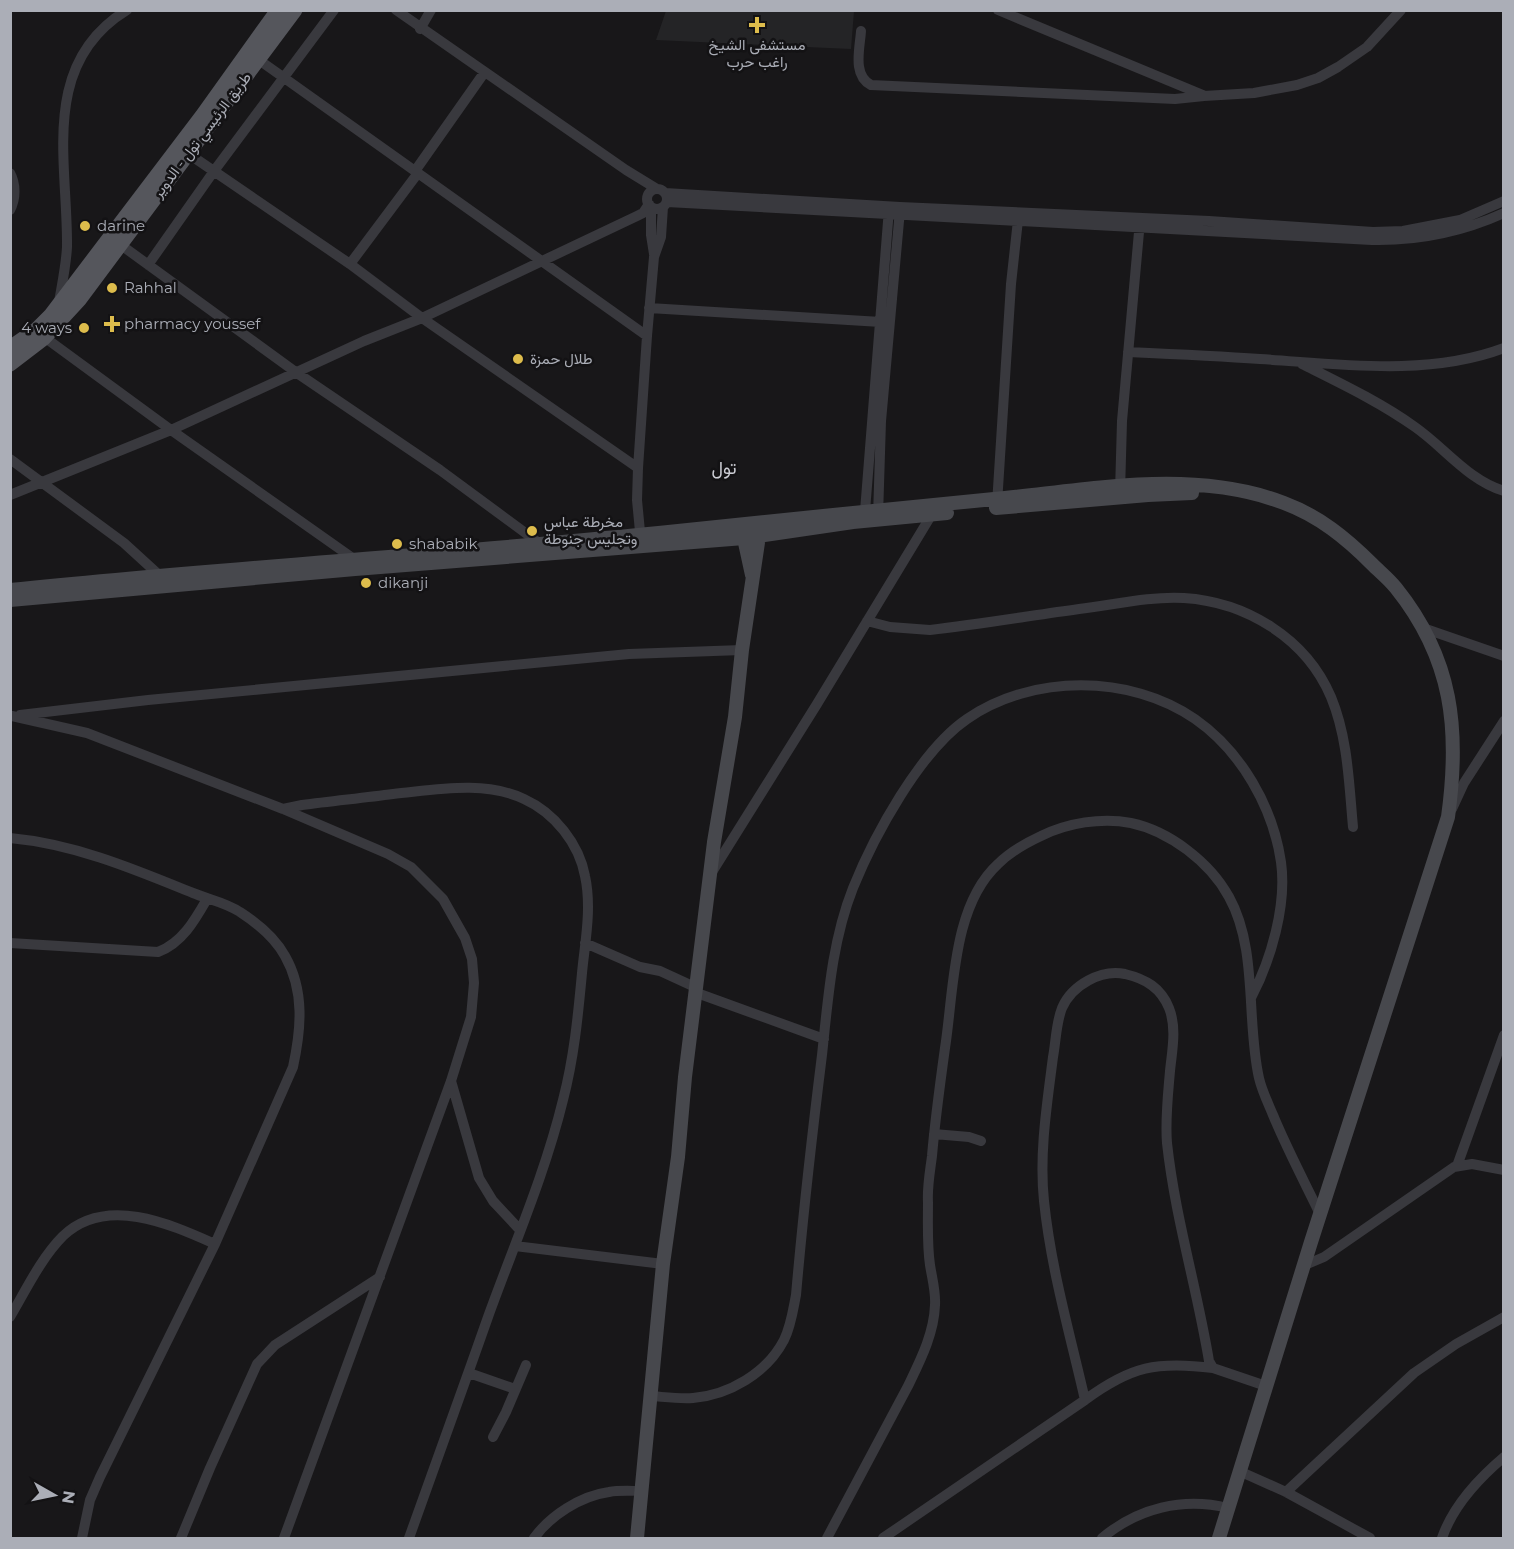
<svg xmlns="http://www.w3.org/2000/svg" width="1514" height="1549" viewBox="0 0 1514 1549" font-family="Montserrat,Vazirmatn,sans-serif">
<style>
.built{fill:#242426}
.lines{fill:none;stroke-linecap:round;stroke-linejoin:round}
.street{stroke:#39393e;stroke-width:10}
.secondary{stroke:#47484d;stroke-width:14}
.primary{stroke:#55565c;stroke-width:15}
.poi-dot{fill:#ddbc4c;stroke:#131214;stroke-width:2}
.labels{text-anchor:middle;stroke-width:5;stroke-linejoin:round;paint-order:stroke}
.poi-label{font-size:15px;fill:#abaeb7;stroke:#131214;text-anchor:start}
.street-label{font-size:15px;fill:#abaeb7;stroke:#131214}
.quarter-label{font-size:18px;fill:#cccdd4;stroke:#131214}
</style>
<rect width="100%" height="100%" fill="#181719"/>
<!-- built -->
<path class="built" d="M666,11h188l-3,38 -195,-9z"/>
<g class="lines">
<!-- street -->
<path class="street" d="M396,10l230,160 31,19
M998,10l205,85
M420,29l11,-19
M861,31c-1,17 -9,44 10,54l304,14 29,-3 50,-3 43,-8 21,-7 20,-11 29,-20 34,-37
M259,60l388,276
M183,150l167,114 72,54 216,150
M415,171l69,-98
M10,173c6,11 6,26 0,37
M647 199a10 10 0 1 1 20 0a10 10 0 1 1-20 0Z
M665,193l235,14 309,14 164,11 30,-1 57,-11 44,-19
M667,202l705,38c46,1 90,-8 132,-27
M651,207v28l3,19
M121,245l176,128 143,97 99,73v5
M350,264l68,-91
M148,265l66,-94 120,-161
M59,302c3,-18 7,-36 8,-55 1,-85 -28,-183 60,-237
M649,308l232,14
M40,334l131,96 183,129v4
M1128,352c44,2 88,4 132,7 79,5 167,18 244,-11
M1302,364c38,19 78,38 113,63 30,21 53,53 89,64
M10,459l114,84 35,32 1,6
M1120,492l2,-71 18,-200
M10,495l161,-65 193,-89 58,-23 215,-102 6,-3 6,-9
M997,504l14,-220 7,-64
M865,511l24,-302
M878,517l3,-96 19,-211
M641,542l-4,-42 1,-32 9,-132 7,-79 7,-20 2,-30
M867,621l23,6 40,3c50,-6 99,-14 149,-21 34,-4 70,-13 105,-11 62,4 122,40 147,99 17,41 18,87 22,130
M1423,628l81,28
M20,715l128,-15 481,-46 113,-4
M12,716l75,17 196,76 105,45 23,13 32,32 22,39 7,21 2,24 -3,34 -20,64 -167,457
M283,809l19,-4c30,-4 61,-7 91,-11 42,-4 91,-14 131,5 31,14 55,45 61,77 7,32 0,66 -3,97 -4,43 -8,85 -19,127 -18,74 -49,145 -75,217 -26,74 -53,148 -79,221
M1452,809l12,-26 40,-62
M10,838c65,6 124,31 183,55 15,6 34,10 47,19 17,11 35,26 45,44 20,35 16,74 8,111l-78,177 -115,233 -10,23 -8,38
M712,872l105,-168 115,-190
M10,943l148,9c24,-9 37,-32 49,-53
M585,943l55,24 20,4 37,17
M697,993l127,46
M451,1081l28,97 14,23 27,29
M934,1134l35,3 12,4
M1457,1166l47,-131
M515,1246l148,18
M1305,1265l19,-8 130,-90 18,-3 32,6
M10,1317c16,-27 31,-59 53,-81 43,-41 107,-12 152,8
M469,1373l46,16
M651,1396c14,1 28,3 42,2 36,-3 74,-25 91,-58 7,-14 9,-30 12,-45 7,-80 16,-160 26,-240 6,-56 10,-114 31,-167 21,-52 67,-137 114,-169 65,-45 163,-45 228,0 46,32 78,88 86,143 6,43 -10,98 -30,136
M1085,1400c46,-34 72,-39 128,-32
M493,1437l13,-25 20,-47
M1239,1471l47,21 84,46
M1286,1492l128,-119 42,-29 48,-27
M181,1538l29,-70 47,-104 18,-19 105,-68
M534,1538c16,-22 46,-42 75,-46 10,-2 22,-1 33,-1
M827,1538l81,-152c12,-25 26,-52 27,-81 1,-13 -3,-27 -5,-40 -3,-20 -2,-42 -2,-63 -1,-15 2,-30 4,-46 3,-36 8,-72 13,-108 9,-57 7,-142 53,-184 12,-12 28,-21 43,-28 26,-13 61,-19 90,-13 38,8 79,39 98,74 29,52 17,124 30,181 3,13 9,25 14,37 14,34 31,66 47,99
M883,1538l202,-138c-15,-66 -34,-131 -41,-199 -5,-47 3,-97 9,-144 3,-16 3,-34 9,-49 10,-23 39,-39 63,-34 21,5 36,14 44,34 8,20 3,43 1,63 -2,24 -5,49 -3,72 8,74 30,145 42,218l4,7 53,18
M1102,1538c36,-30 81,-41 126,-30
M1442,1538c11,-32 36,-59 62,-81"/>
<!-- secondary -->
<path class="secondary" d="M996,508l152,-13 44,-2
M742,529l10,46
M10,590c223,-23 446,-36 668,-59 105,-11 211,-22 316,-32 95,-9 198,-31 290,4 35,13 62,35 88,61 8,8 17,15 24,24 57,71 64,142 52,229l-137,425 -92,296
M10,600l345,-31 389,-31 109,-16 94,-9
M637,1538l26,-274 15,-107 7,-80 29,-235 21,-125 7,-67 18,-121"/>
<!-- primary -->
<path class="primary" d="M10,348l26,-18 15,-15 151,-199 76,-106
M10,364l34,-26 35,-38 216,-290"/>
</g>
<!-- markers -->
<g class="poi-dot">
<path d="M754 16h6v6h6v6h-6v6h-6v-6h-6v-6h6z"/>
<circle cx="85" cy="226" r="6"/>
<circle cx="112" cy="288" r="6"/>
<path d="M109 315h6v6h6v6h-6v6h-6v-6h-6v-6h6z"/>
<circle cx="84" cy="328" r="6"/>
<circle cx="518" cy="359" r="6"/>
<circle cx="532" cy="531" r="6"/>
<circle cx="397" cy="544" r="6"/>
<circle cx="366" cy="583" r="6"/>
</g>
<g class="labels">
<!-- poi labels -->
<g class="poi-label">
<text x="757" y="50" text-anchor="middle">مستشفى الشيخ<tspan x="757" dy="17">راغب حرب</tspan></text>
<text x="97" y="231">darine</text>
<text x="124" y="293">Rahhal</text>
<text x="124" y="329">pharmacy youssef</text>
<text x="72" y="333" text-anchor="end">4 ways</text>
<text x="530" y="364">طلال حمزة</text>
<text x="544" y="527">مخرطة عباس<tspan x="544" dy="17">وتجليس جنوطة</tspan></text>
<text x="409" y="549">shababik</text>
<text x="378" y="588">dikanji</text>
</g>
<!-- street labels -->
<g class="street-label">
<text transform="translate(202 135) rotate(-53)" y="5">طريق الرئيسي تول - الدوير</text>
</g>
<!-- quarter labels -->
<g class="quarter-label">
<text x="724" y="474">تول</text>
</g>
</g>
<!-- border -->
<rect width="1514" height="1549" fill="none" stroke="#abaeb7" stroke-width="24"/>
<!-- north arrow -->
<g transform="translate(54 1495) rotate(99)" stroke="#131214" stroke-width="4.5" paint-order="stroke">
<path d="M0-4.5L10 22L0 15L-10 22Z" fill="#abaeb7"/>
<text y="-9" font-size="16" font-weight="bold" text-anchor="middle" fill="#abaeb7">N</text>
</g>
</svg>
